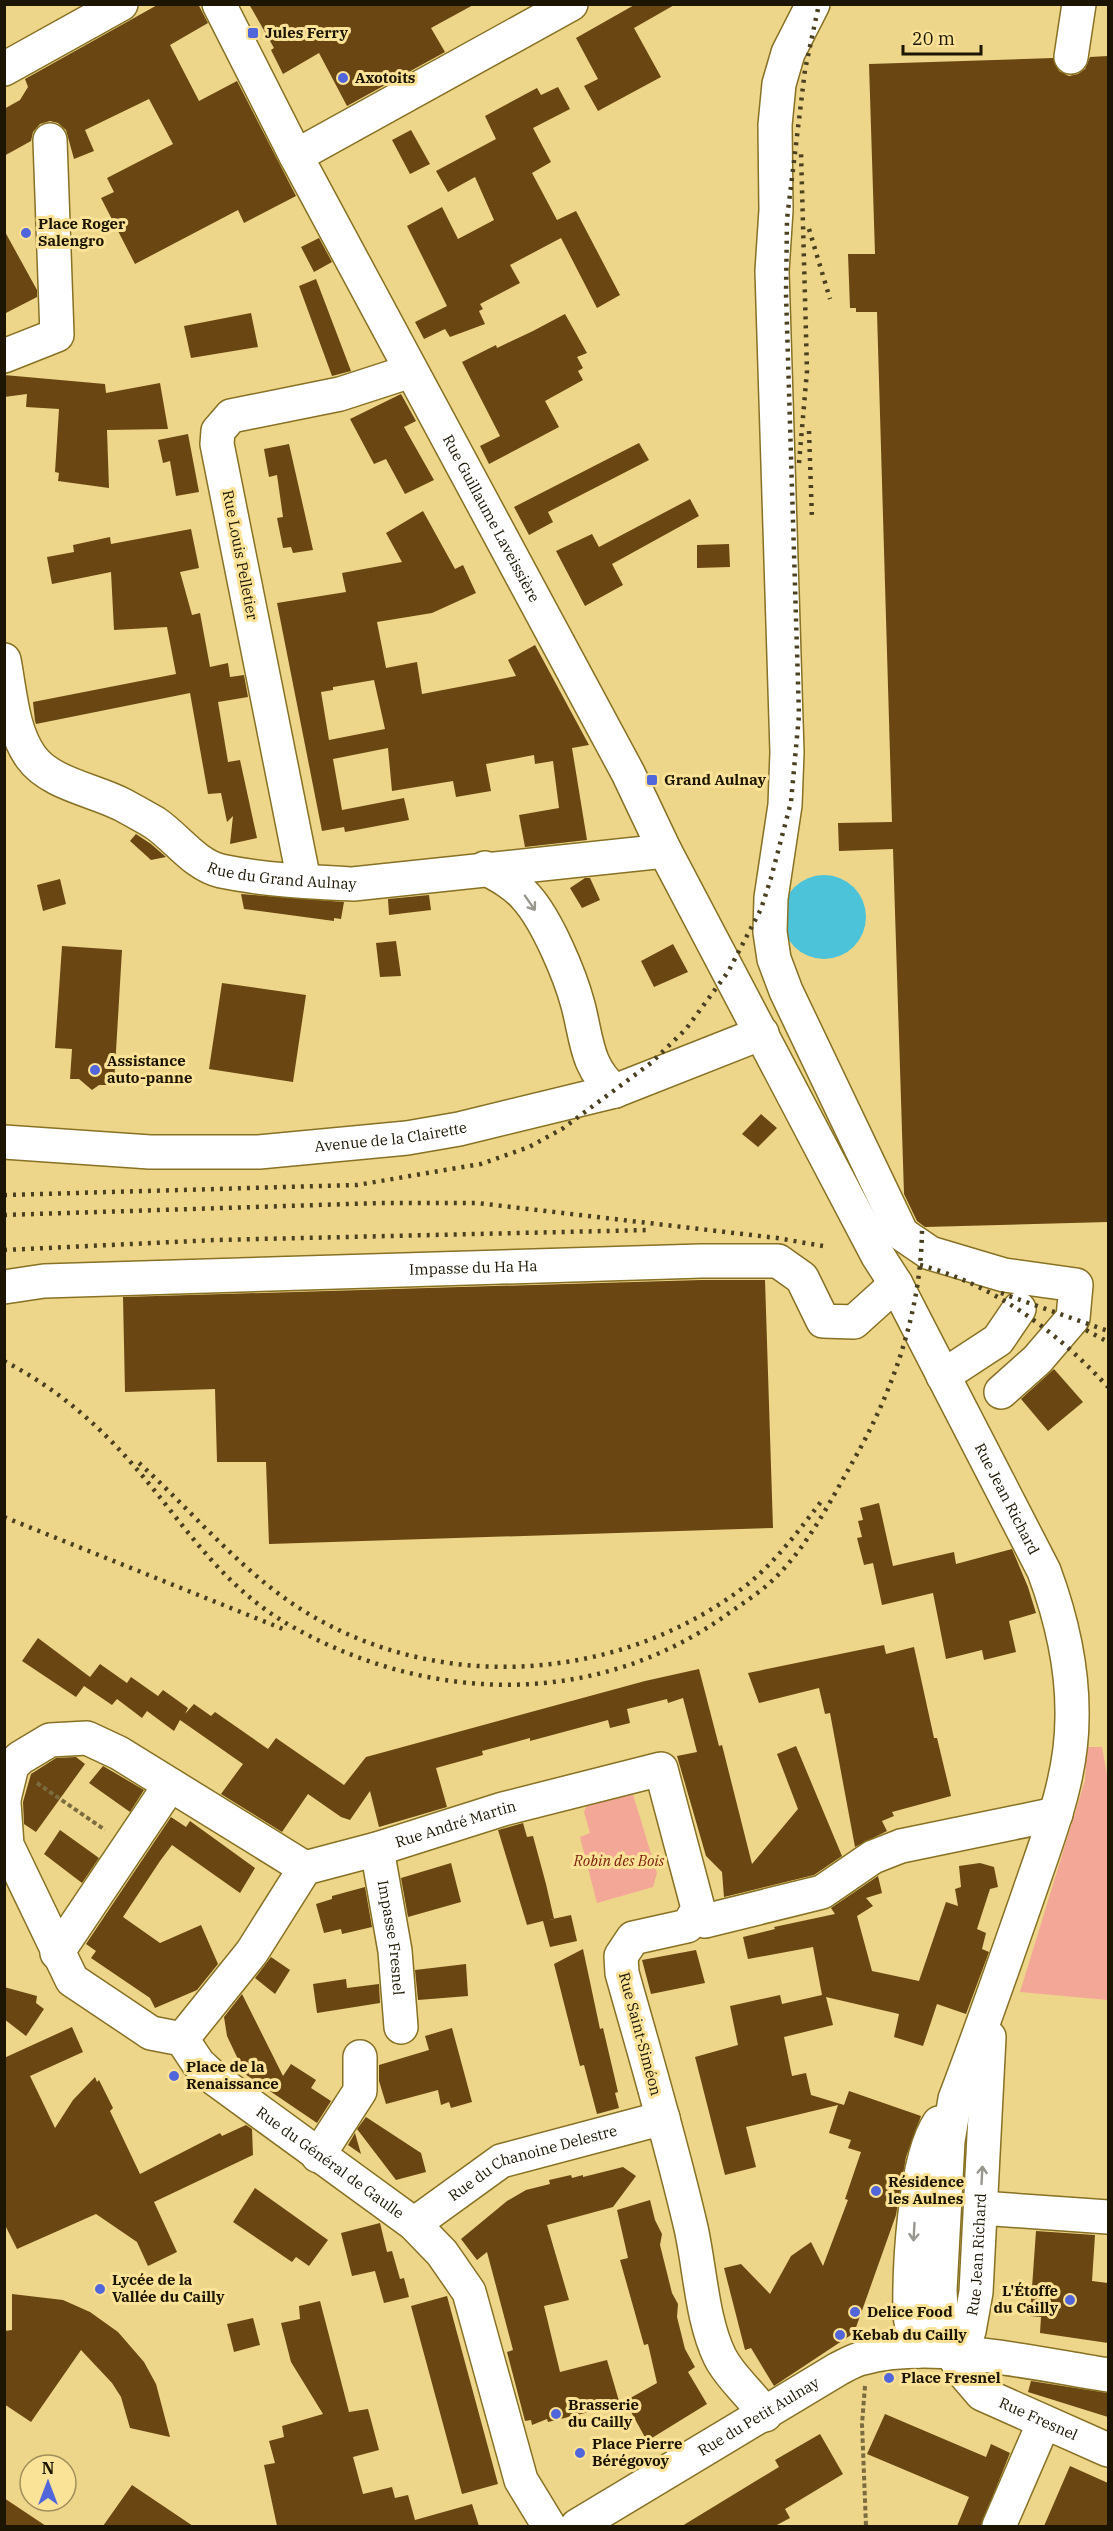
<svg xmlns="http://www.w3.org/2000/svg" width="1113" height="2531" viewBox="0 0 1113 2531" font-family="'IBM Plex Serif',serif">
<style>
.green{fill:#f3a797}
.water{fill:#4cc3d9}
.building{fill:#6a4712;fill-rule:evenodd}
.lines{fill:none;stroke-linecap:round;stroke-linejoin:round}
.minor-casing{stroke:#877124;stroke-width:36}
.path{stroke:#7b6c3f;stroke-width:4;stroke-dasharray:4.5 3;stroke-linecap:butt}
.minor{stroke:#fff;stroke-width:33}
.rail{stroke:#4a401f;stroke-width:4.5;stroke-dasharray:3 6;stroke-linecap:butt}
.oneway{stroke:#99968d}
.poi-dot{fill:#5266db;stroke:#fae297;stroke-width:2}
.labels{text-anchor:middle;stroke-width:6;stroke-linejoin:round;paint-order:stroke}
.poi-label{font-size:15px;font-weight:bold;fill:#1c1501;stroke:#fae297;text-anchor:start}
.street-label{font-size:15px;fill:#1c1501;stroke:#fae297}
.park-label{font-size:15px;font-style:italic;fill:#7f200f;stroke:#fae297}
</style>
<rect width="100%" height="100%" fill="#edd58a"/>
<!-- green -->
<path class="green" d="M1087,1747h15l6,33v220l-88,-8 65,-212z
M631,1788l26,85 -4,14 -56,16 -17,-66 10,-4 -6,-21 6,-14z"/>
<!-- water -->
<path class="water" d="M782 917a42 42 0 1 1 84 0a42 42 0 1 1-84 0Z"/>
<!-- building -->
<path class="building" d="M159,4h39l10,19 -38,22 29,56 38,-20 59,115 -52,27 -6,-13 -103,54 -34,-66 13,-6 -7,-14 66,-34 -24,-45 -64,31 9,21 -20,8 -8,-29 -8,-7 -8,-2 -10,3 -7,8 -2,9 -27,15v-47l16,-9 8,-13 -3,-8z
M249,4h226l-44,24 14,24 -98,54 -28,-53 -36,21 -12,-24 3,-2z
M636,4h40l-42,24 27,49 -63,34 -14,-25 14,-7 -22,-41z
M1108,56v1166l-183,5 -8,-6 -13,-27 -11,-345 -54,2 -1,-28 54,-1 -15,-510h-21v-4h-6l-2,-54h27l-6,-190 184,-6 6,13 10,5 9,-2 7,-5 5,-12z
M558,87l12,22 -37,19 18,34 -19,11 25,47 19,-9 44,84 -23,13 -36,-70 -51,27 10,18 -40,21 3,5 -4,2 6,13 -35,13 -5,-8 -21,10 -9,-17 32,-16 -40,-80 35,-19 16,32 36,-19 -19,-43 -27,15 -12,-21 60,-32 -11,-23 52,-28 4,7z
M411,130l19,34 -20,10 -18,-34z
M4,230l33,60v7l-33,17z
M319,238l13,24 -18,10 -13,-25z
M316,279l35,92 -19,5 -33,-90z
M251,313l7,34 -67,11 -7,-32z
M565,314l22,39 -10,4 6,11 -5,3 5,9 -38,21 14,26 -70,37 -9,-18 20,-10 -38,-74 34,-17 1,3 36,-17z
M4,375l101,9 1,9 54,-10 8,46 -61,1 2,58 -51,-7 1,-8 -4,-1 4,-63 -33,-2 1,-13 -23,3z
M401,394l15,27 -12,6 30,53 -29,14 -19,-35 -12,5 -24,-45z
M188,434l11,58 -23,4 -6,-35 -7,2 -5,-23z
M639,443l10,17 -101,52 5,10 -24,13 -15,-28z
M289,444l24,106 -20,3 -2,-6 -8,1 -6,-30 6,-1 -6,-42 -8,2 -5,-28z
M690,499l9,17 -87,48 11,21 -38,21 -29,-55 36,-17 7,13z
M423,511l32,58 8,-4 13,28 -44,20 -55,9 9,46 31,-6 5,32 94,-18 -8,-16 27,-15 54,100 -17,3 15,92 -62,7 -6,-32 40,-7 -6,-47 -18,3 -1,-9 -48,9 5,27 -35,6 -3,-16 -61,10 -4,-43 -55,11 9,51 62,-12 5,22 -64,12 -1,-5 -22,4 -45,-228 69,-11 -4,-19 60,-11 -16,-29zM374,680l11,49 -56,11 -8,-48 12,-2v-3z
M191,529l8,39 -19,4 12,43 8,-2 10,54 18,-4 2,14 14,-2 4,22 -30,5 10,60 12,-2 17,78 -27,6 3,-28 -6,6 -6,-29 -13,1 -18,-101 -154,31 -1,-3 -2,-19 143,-28 -9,-47 -53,3 -3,-58 -59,12 -5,-27 27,-5 -1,-7 37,-8 1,7z
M729,544l1,23 -33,1v-23z
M136,834l15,10 15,13 -15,3 -21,-19z
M585,878h5l10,22 -18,8 -12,-20z
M60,879l6,25 -23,7 -6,-26z
M241,894l103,8 -3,17 -7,-1v3l-90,-12z
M429,895l2,15 -42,5 -1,-16z
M396,941l5,35 -21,1 -4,-34z
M673,944l15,28 -34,15 -13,-26z
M62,946l60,4 -8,135h-15l-7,5 -13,-11h-9l2,-30 -17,-1z
M222,983l84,12 -13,87 -84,-13z
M761,1114l16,14 -19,19 -16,-13z
M701,1280h64l8,248 -504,16 -3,-82h-49l-2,-73 -90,3 -2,-95z
M1054,1369l29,33 -35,29 -27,-32z
M879,1503l14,63 61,-14 2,12 56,-15 16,38 8,26 -27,8 7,31 -32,8 -2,-10 -36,9 -13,-66 -51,12 -9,-42 -9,2 -7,-27 5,-1 -4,-16 5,-1 -3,-12z
M38,1638l52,39 10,-13 27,19 4,-6 27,19 5,-6 25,18 -3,6 9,-10 17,12 4,-4 53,37 8,-11 68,47 22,-28 279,-76 54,-12 20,77 3,-1 30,119 46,-55 -21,-55 19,-8 46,110 -28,19 -90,22 -2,-25 -16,-16 -29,-100 20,-4 -14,-54 -15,5 -1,-4 -40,10 3,14 -20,5 -2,-8 -78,21v-3l-48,13 1,4 -47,13 11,39 -68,20 -9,-36 -20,29 -9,-3 -33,-23 -26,38 -61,-38 22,-30 -63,-44 -6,11 -27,-20 -5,7 -25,-19 -5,6 -28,-19 -8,11 -54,-36z
M884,1645l2,9 28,-7 20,91h3l14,58 -59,16 2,4 -12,5 5,10 -32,16 -25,-134 -5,1 -6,-26 -60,15 -11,-30z
M76,1757l9,7 -49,68 -12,-8 -1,-22 8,-28 25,-16z
M103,1766l41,24 -14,22 -41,-29z
M171,1817l15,10 4,-6 65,47 -15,25 -68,-48 -12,16 -37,56 37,26 41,-18 17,39 -21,26 -42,18 -5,-10 -59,-40 5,-7 -10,-7z
M523,1823l4,14 6,-1 13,48 8,35 -6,1 23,-5 6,26 -27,6 -7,-26 -16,4 -29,-95z
M60,1830l39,28 -17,25 -38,-29z
M451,1863l10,39 -53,15 -7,-39z
M980,1863l14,4 4,20 -8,2 -13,40 9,4 -4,16 7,3 -23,62 -29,-10 -14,42 -29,-9 5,-23 -73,-17 7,28 -49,12 8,39 14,-3 5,22 33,10 5,-14 72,25 -15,41 -10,58 -42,118 -80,53 -23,-38 -6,2 -21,-82 17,-4 29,30 21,-38 20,-14 12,24 25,-66 -3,-1 16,-47 -13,-4 3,-8 -22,-7 9,-28 -92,22 10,40 -31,8 -30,-118 43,-12 -8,-39 50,-11 2,9 40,-9 -9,-48 -65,12 -5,-22 32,-8 -1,-2 61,-13 -4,-6 47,-32 4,17 -16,5 7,8 -16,10 15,55 47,10 27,-79 12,4 -3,-17 6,-2 -2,-21z
M365,1887l7,40 -30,7 -1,-5 -17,4 -8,-29 16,-5v-3z
M583,1949l17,80 3,-1 15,64 -3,1 4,15 -22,6 -13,-49 -4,1 -26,-102z
M696,1950l9,33 -54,11 -9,-34z
M271,1957l19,13 -15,24 -20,-16z
M466,1964l2,32 -50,4 -3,-30z
M346,1979l1,9 32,-4 1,19 -63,10 -4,-29z
M4,1987l33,9 -1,7 8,6 -18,27 -22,-17z
M242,1994l41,82 8,-12 25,16 -5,8 20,13 -14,22 -72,-49 -18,-38 -3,-19z
M72,2027l11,25 -53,24 25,52 18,-28 22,-23 2,5 2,-2 14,28 -3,3 30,63 80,-41 2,3 24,-11 6,4 1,26 -99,47 23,50 -29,14 -11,-24 -41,-28 -79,35 -13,-26v-165z
M452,2028l20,74 -21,6 -2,-6 -8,3 -3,-15 -52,14 -7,-23v-16l50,-15 -4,-14z
M366,2117l55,36 5,19 -30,8 -39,-51z
M355,2133l6,21 -13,-9z
M623,2167l13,9 -23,31 -66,18 22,75 -25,6 16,66 47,-12 12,41 -34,12 -37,9 -1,-3 -15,6 -1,-5 -6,1 -18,-69 6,-2 -26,-98 -10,8 -16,-21 46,-38 19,-11 24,-6 -1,-4 22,-5 1,3 11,-3v2z
M255,2188l73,52 -19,26 -13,-9 -4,5 -59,-40z
M650,2200l5,20 7,14 -2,11 12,48 6,11 -1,13 8,32 10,18 -7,5 19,32 -60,37 -22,-40 32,-18 -9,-39 -4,1 -24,-85 8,-2 -11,-48z
M380,2223l7,29 5,-1 8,28 4,-1 5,19 -25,6 -9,-32 -23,5 -11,-43z
M1036,2231l59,4 -3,46 16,2v60l-68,-10 1,-16 -11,-1z
M12,2294l51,6 27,12 28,20 26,30 12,22 14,53 -40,-9 -9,-31 -9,-14 -31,-33 -50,72 -27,-18v-73l8,-1z
M447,2296l51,188 -36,10 -51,-188z
M320,2301l29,111 19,-3 11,41 -26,7 10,37 29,-7 3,11 13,-3 7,25 57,-16 7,22h-202l-13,-61 11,-2 -6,-22 15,-4 -2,-11 41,-12 -32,-52 -10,-39 19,-4 -1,-13z
M253,2318l7,27 -26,7 -7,-28z
M1031,2381l77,12v24l-80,-25z
M885,2414l101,43 5,-13 19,9 -29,73h-24l12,-29 -102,-43z
M820,2434l23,40 -58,35 5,9 -15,8h-93l97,-59 -4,-7z
M1070,2466l38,17v43h-64z
M132,2485l61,41h-90z
M4,2498l42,28h-42z"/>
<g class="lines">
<defs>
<g id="minor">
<path id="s1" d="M219,4l77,152 332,617 37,78 213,405 18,28 148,287c17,46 29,97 28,147 0,61 -24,119 -43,175 -24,69 -48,138 -74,206l-7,42 -8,149 2,38 10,25 12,20 18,21 126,56"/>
<path d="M813,4l-25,49 -9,31 -4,41 1,85 -4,61 15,481 -2,53 -14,93 -1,34 4,27 12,32 116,243 28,19 74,22 72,10 -3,33 -36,42 -36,32"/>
<path d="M1071,57l8,-53"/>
<path d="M4,69l117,-65"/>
<path d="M296,156l275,-152"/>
<path d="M4,356l53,-21 -7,-195"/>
<path id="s2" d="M4,660c6,31 8,71 27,97 19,27 64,33 92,48 11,6 22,12 32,18 22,15 40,42 66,48 43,9 89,11 132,13l312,-33"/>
<path d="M485,868c15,8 30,16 41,29 21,23 44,78 52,108 9,34 8,63 37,86"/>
<path d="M304,881l-87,-437 1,-13 13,-15 109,-22 71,-23"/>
<path id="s3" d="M4,1142l146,10h109l148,-14 52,-9 156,-38 147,-58"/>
<path id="s4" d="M4,1287l40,-6 657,-20h77l24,17 21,43 31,1 42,-38"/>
<path d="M943,1376l55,-36 21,-31"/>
<path d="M4,1799l8,-33 8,-8 30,-18 37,-2 32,15 186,115"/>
<path id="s5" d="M4,1803l3,42 65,135 79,53 31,6 16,24 17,16 199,145 28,29 27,39 52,188 28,46"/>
<path id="s6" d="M377,1849l18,102 6,76"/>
<path d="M57,1953l113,-168"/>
<path id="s7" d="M182,2039l70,-87 53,-84 72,-19 126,-40 158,-40 37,139 -5,10"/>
<path d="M318,2156l42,-65v-34"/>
<path d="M995,2209l113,8"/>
<path id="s8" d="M414,2224l87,-63 162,-43"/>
<path d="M918,2351c-2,-11 -7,-24 -8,-36 -1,-46 4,-155 29,-192"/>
<path id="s9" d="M952,2353l17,-22 7,-39 13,-255"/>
<path d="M765,2415c-13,-21 -34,-36 -45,-58 -18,-36 -20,-89 -29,-129 -20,-86 -45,-170 -69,-255l-1,-17 12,-18 54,-12 6,-8 12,3 117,-29 51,-35 28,-11 155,-32"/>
<path id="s10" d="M577,2526l261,-157c8,-4 16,-9 25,-11 71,-19 173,6 245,17"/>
<path d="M999,2526l45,-104"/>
</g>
</defs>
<!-- minor casing -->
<use href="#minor" class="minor-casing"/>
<!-- path -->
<path class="path" d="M37,1783l68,47
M865,2386l-3,38 4,102"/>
<!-- minor -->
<use href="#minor" class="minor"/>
<!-- rail -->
<path class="rail" d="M809,229l21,70
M809,431l3,88
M799,463l8,-92 -6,-219
M4,1195l353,-10 124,-21 48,-17 33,-18 89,-66 35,-34 42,-57 33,-63 10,-31 20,-76 8,-87 -13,-421 1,-75 18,-149 14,-66
M4,1215l376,-12h97l300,35 46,8
M4,1250l212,-10 433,-10
M920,1265c75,20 136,66 188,122
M1001,1293l107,38
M1086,1330l22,12
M4,1361c47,24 88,58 123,97 54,60 90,126 164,168 138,78 306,83 438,-13 16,-11 33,-22 47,-36 32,-32 54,-75 76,-114 41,-71 70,-154 70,-236
M139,1463c52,47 98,104 157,143 137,90 324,78 452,-22 29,-24 53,-56 75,-85
M4,1517l284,114"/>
</g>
<!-- one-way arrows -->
<defs><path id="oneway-shaft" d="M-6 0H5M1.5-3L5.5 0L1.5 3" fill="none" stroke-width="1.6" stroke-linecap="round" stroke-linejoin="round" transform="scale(1.5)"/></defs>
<g class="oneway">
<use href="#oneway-shaft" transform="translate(530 903) rotate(55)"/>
<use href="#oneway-shaft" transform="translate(982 2175) rotate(-87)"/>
<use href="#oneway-shaft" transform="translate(914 2232) rotate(93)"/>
</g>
<!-- markers -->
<g class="poi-dot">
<rect x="247" y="27" width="12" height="12" rx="3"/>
<circle cx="343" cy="78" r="6"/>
<circle cx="26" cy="233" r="6"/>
<rect x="646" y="774" width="12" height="12" rx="3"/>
<circle cx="95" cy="1070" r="6"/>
<circle cx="174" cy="2076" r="6"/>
<circle cx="876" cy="2191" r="6"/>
<circle cx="100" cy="2289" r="6"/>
<circle cx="1070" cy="2300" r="6"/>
<circle cx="855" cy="2312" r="6"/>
<circle cx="840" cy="2335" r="6"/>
<circle cx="889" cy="2378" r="6"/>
<circle cx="556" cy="2414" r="6"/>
<circle cx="580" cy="2453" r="6"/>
</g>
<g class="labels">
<!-- poi labels -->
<g class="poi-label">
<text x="265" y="38">Jules Ferry</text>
<text x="355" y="83">Axotoits</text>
<text x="38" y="229">Place Roger<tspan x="38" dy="17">Salengro</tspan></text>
<text x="664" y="785">Grand Aulnay</text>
<text x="107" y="1066">Assistance<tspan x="107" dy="17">auto-panne</tspan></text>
<text x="186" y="2072">Place de la<tspan x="186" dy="17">Renaissance</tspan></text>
<text x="888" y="2187">Résidence<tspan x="888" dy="17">les Aulnes</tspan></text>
<text x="112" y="2285">Lycée de la<tspan x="112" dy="17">Vallée du Cailly</tspan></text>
<text x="1058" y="2296" text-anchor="end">L'Étoffe<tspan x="1058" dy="17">du Cailly</tspan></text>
<text x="867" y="2317">Delice Food</text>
<text x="852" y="2340">Kebab du Cailly</text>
<text x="901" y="2383">Place Fresnel</text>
<text x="568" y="2410">Brasserie<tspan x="568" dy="17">du Cailly</tspan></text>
<text x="592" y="2449">Place Pierre<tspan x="592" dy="17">Bérégovoy</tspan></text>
</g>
<!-- street labels -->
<g class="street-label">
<text dy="5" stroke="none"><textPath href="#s1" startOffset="582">Rue Guillaume Laveissière</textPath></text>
<text transform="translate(240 555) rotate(79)" y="5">Rue Louis Pelletier</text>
<text dy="5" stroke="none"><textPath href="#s2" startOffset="387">Rue du Grand Aulnay</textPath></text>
<text dy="5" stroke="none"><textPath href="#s3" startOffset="388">Avenue de la Clairette</textPath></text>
<text dy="5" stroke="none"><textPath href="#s4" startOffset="470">Impasse du Ha Ha</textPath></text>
<text dy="5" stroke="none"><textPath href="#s1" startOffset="1690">Rue Jean Richard</textPath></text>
<text dy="5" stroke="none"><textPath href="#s7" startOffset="368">Rue André Martin</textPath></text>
<text dy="5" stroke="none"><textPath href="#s6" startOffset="90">Impasse Fresnel</textPath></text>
<text transform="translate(640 2034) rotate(75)" y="5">Rue Saint-Siméon</text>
<text dy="5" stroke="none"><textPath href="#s5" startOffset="513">Rue du Général de Gaulle</textPath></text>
<text dy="5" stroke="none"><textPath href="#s8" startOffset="136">Rue du Chanoine Delestre</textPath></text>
<text dy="5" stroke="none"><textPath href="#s9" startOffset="105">Rue Jean Richard</textPath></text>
<text dy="5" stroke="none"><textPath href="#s10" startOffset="212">Rue du Petit Aulnay</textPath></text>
<text dy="5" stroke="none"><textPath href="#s1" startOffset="2691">Rue Fresnel</textPath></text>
</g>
<!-- park labels -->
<g class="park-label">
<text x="619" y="1866">Robin des Bois</text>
</g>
</g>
<!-- border -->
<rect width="1113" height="2531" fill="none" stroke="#1c1501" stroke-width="12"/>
<!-- north arrow -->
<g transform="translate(48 2483)"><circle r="28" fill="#fae297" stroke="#a1905b" stroke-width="1.5"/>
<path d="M0-4.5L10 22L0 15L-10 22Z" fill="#5266db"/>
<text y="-9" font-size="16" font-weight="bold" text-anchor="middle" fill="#1c1501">N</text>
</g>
<!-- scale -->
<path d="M903 45v9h78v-9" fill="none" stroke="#1c1501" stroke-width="3"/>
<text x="912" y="45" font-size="18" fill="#1c1501" stroke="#fae297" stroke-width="4.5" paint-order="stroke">20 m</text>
</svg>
